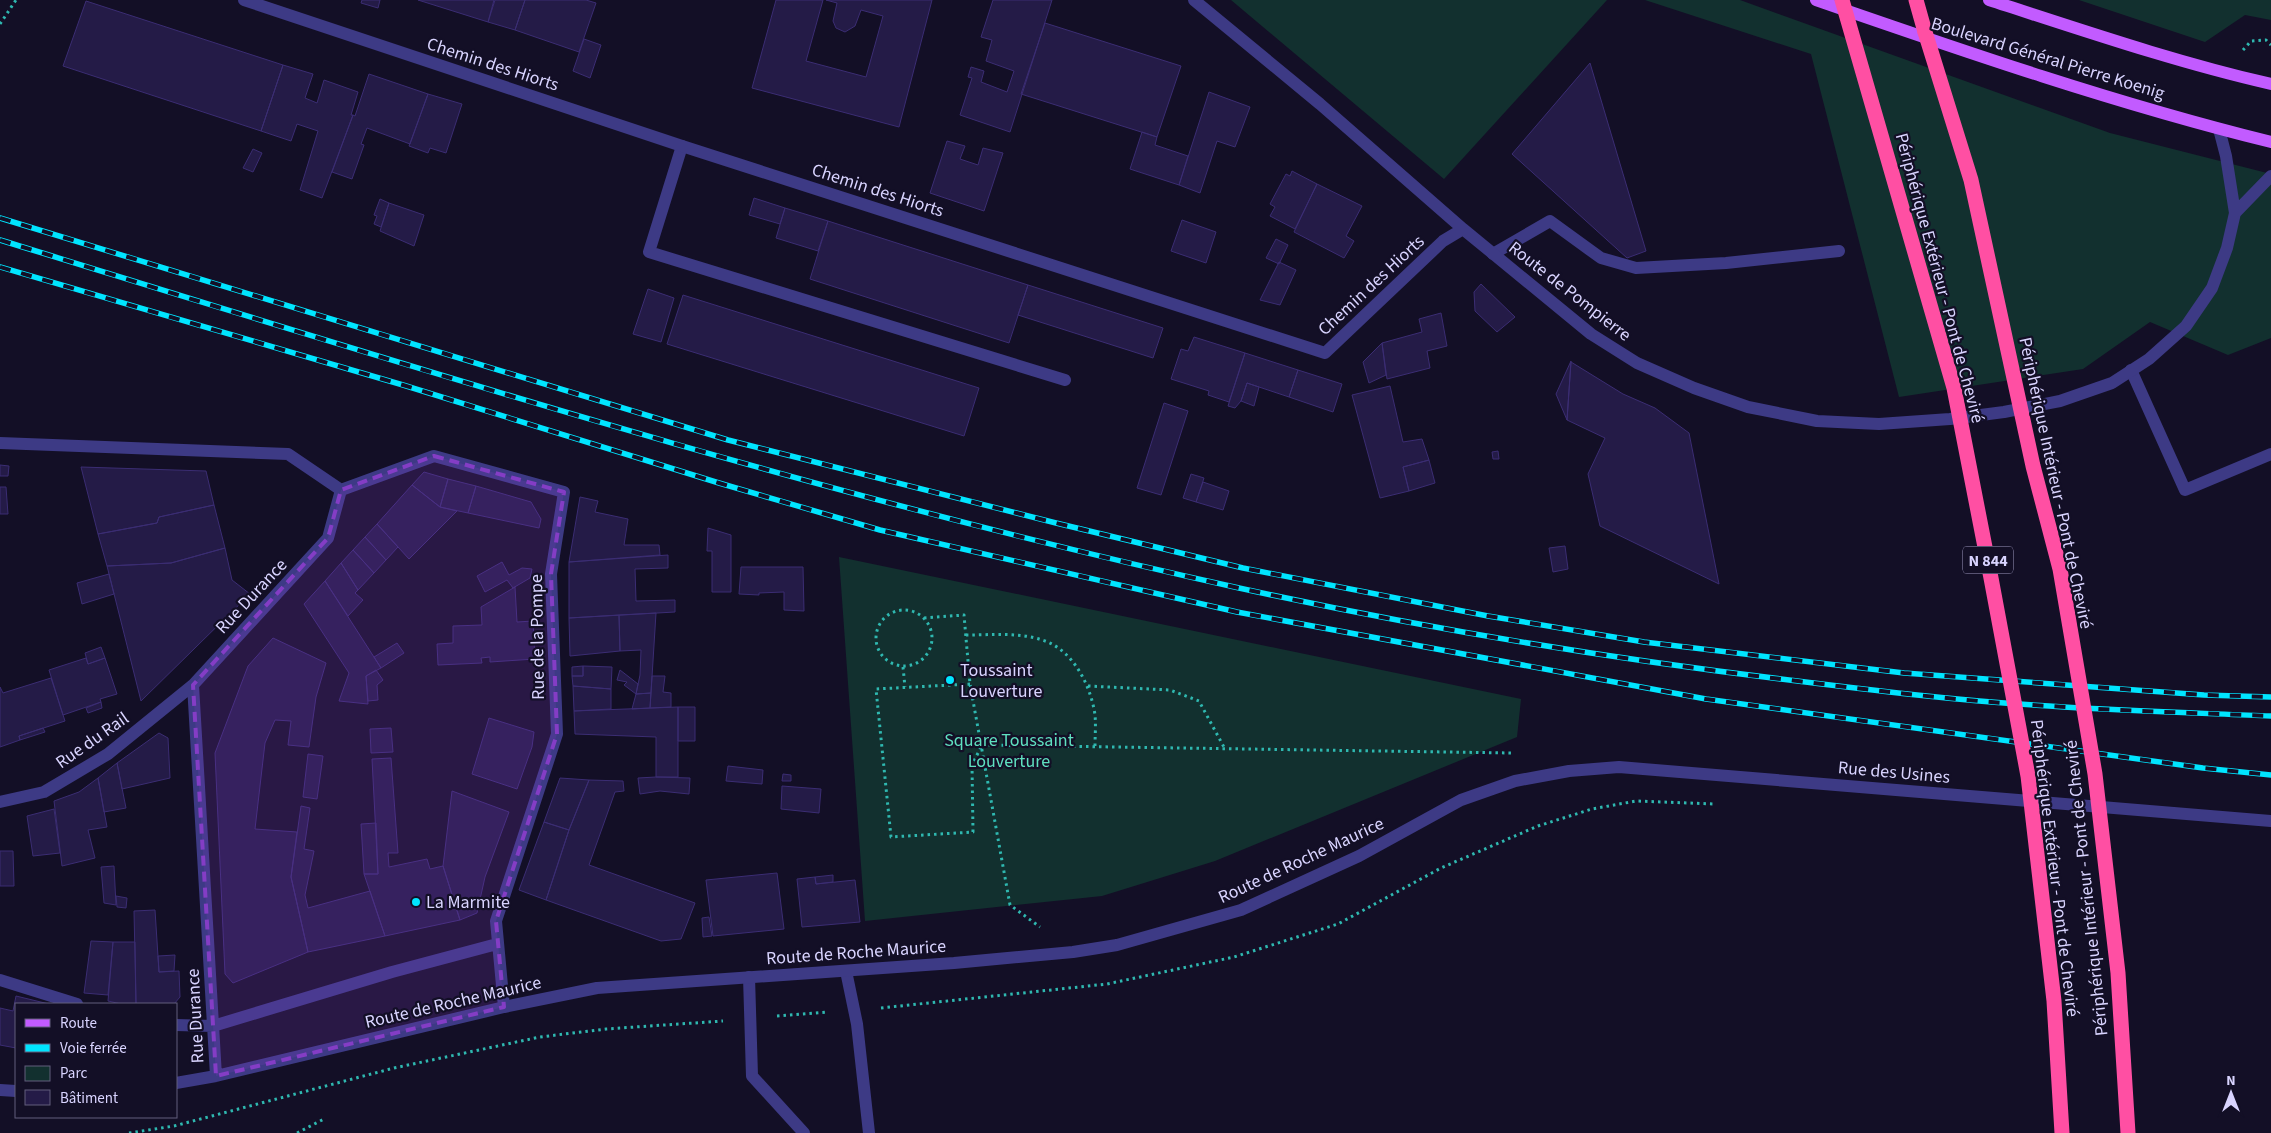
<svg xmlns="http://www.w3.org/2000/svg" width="2271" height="1133" viewBox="0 0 2271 1133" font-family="'Source Sans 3',sans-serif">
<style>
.green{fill:#12302f}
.building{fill:#241b47;stroke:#3b2d73}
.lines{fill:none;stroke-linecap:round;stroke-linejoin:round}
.path{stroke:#2fb8b0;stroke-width:3;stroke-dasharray:2.5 4;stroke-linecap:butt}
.lane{stroke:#3d3a85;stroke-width:12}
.street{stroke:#3d3a85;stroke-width:12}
.primary{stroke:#c25bff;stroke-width:12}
.highway{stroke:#ff4fa3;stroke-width:15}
.rail-casing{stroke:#00e5ff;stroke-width:5.5}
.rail{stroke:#130f26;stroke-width:4;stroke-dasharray:11;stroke-linecap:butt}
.highway-bridge{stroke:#ff4fa3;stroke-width:15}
.marked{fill:#843dc5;fill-opacity:0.2;stroke:#843dc5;stroke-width:4;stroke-dasharray:10 6;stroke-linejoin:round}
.poi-dot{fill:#00e5ff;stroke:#130f26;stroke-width:2}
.labels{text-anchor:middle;stroke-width:4.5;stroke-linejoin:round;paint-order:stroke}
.shield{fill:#130f26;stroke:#9e99be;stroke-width:1}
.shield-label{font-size:16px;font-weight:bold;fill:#d9d4ff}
.street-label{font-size:18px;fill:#d9d4ff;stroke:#130f26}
.poi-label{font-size:18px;fill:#d9d4ff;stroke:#130f26;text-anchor:start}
.park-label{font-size:18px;fill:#5fe0c0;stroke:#130f26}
</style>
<rect width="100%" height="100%" fill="#130f26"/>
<!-- green -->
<path class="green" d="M1231,0h376l-163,179z
M1645,0h95l370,133 161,41v164l-43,17 -78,-33 -67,47 -184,28 -88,-343z
M2079,0h192v20l-26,-5 -40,27z
M839,557l682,142 -4,38 -302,124 -113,35 -237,25z"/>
<!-- building -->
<path class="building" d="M362,0h18l-2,8 -17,-5z
M418,0h76l-6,22z
M495,0h30l-10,30 -27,-8z
M525,0h61l10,3 -17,49 -64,-22z
M776,0h47l-17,61 60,16 17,-61 -22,-6 -6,16 -10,6 -9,-4 -3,-7 4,-18 -11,-3h106l-33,127 -147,-39z
M993,0h59l-42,132 -50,-17 12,-37 -4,-1 3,-10 13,4 -3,11 26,10 7,-21 -28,-10 6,-21 -11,-3z
M86,1l197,64 -22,66 -198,-65z
M1045,23l136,43 -24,71 -136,-43z
M584,39l17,6 -11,33 -17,-7z
M1590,63l56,188 -19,7 -115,-104z
M283,65l30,9 -8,24 12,5 7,-23 34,12 -7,23h2l-31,83 -22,-8 18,-59 -21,-7 -6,17 -30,-10z
M369,74l59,20 -18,50 -43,-16 -6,16 3,1 -12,34 -20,-7 21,-57 2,1z
M1209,92l41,15 -15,40 -18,-6 -17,52 -21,-8z
M428,94l34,10 -16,49 -16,-5 -2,5 -19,-7z
M1142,132l15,5 -2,8 33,11 -9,29 -49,-16z
M947,141l18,5 -5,13 18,6 5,-17 20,5 -19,58 -54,-18z
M253,149l9,4 -9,19 -10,-4z
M1292,171l25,13 -22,45 -25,-13 5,-9 -5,-3 16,-30 4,2z
M1317,184l45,22 -16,30 8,5 -10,17 -50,-26z
M754,198l31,10 -5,16 -31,-9z
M380,199l9,4 -8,24 -7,-3 3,-8 -3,-1z
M389,203l35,12 -10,31 -34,-15z
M785,208l43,13 -10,30 -42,-13z
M1182,220l34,12 -10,31 -35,-12z
M828,221l200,64 -19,58 -199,-64z
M1276,239l12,6 -9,19 -13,-6z
M1279,262l17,8 -16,35 -20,-5z
M1481,284l34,33 -18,15 -22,-21 -1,-19z
M1028,285l135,43 -10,30 -135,-43z
M648,289l26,9 -13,44 -28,-8z
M683,295l296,93 -15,48 -297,-92z
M1441,313l6,33 -20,5 3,17 -43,11 -5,-36 40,-11 -3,-13z
M1194,337l51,16 -16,49 -21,-7 1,-4 -38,-12 10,-30 7,2z
M1382,343l4,32 -17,8 -6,-21z
M1245,353l53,17 -9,27 -42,-14 -6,18 -6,7 -7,-2z
M1571,361l-4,59 -11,-26z
M1571,362l52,32 32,14 34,25 30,151 -119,-58 -12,-52 17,-36 -38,-18z
M1298,370l44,14 -9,28 -44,-15z
M1247,383l12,4 -5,19 -13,-5z
M1390,386l13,56 19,-3 7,21 -26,7 6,24 -29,7 -28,-103z
M1164,403l24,8 -27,84 -24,-7z
M1498,451l1,8h-6l-1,-7z
M1429,460l6,23 -26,8 -6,-24z
M0,465l9,1 -1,10h-8z
M81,467l125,4 8,34 -55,12 -2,6 -59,11z
M424,472l24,7 -8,28 -28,-22z
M1191,474l13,4 -8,24 -13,-4z
M448,479l28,7 -8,27 -28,-6z
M1203,482l26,9 -6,19 -27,-8z
M412,485l28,22 17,4 -48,48 -32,-35z
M476,486l55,16 10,17 -2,9 -71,-15z
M0,487h6l2,27h-8z
M580,497l18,4 -3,11 33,7 -4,26h35l1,10 -91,7z
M214,505l11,43 -54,15 -64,3 -9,-32 59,-11 2,-6z
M377,524l21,23 -12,13 -21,-23z
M708,528l23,7v57h-19v-41h-5z
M365,537l21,23 -12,13 -21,-23z
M1565,546l3,23 -15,3 -4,-24z
M225,548l7,32 18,14 -109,107 -34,-135 64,-3z
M353,550l21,23 -16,17 -17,-27z
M668,555v13l-33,1 1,32 39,-1v12l-106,6v-56z
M502,562l7,13 13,-7 10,1 -2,9 -17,10 -6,-8 -22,12 -8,-16z
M341,563l17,27 -3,3 8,7 -15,16 -23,-35z
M741,567h62l1,44 -20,-1v-18l-25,1v2l-20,-1z
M109,574l5,20 -32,10 -5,-21z
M325,581l56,87 -15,8 2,28 -29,-3 10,-28 -45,-69z
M515,587l2,35 16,-1 2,38 -45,3v-5l-9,1 1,5 -44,2 -1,-21 16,-1v-17l29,-1 -1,-18z
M656,613l-5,80 -15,1 4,-19 1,-25 -21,1 -1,-36z
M619,615l1,36 -50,5 -1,-38z
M273,638l53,25 -10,34 -7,50 -21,-2 3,-24 -16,-1 -10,23 -10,86 42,3 -6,45 17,75 -75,31 -8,-9 -10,-221 33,-87z
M397,643l7,10 -23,15 -7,-11z
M101,647l4,11 -17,6 -3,-11z
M86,658l2,6 17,-6 12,36 -17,5 1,3 -38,13 -14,-45z
M583,666v10h-11v-9z
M583,666l29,1 -1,22 -38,-3 -1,-10h11z
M376,670l7,10 -6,5 1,15 -10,1 -2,-25z
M620,670l18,14 -2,10 -12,-9 3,-3 -10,-2z
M652,676h13l-2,16 8,1v14l-21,1z
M51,678l14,43 -46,15 1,4 -20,7v-60l3,6z
M573,686l38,3v20l-37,2z
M651,693l-1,15 -18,1 4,-15z
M101,702l1,6 -14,5 -2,-5z
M678,707h17v34h-17z
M678,707v70h-22v-40l-81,-3 -1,-23z
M489,718l45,14 -2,15 -15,42 -45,-15z
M43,728l2,4 -25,8 -1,-4z
M391,728l2,24 -22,1 -1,-24z
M159,733l9,5 2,40 -48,11 -5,-26z
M308,754l15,2 -6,43 -14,-2z
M391,758l7,95h-10l1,14 38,-8 3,10 13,-3 17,54 -75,16 -21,-62h14l-6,-115z
M117,763l9,45 -22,4 -6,-34z
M728,766l35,4 -1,14 -36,-3z
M783,774l8,1v6h-9z
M656,777l34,1 -1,16 -29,-3 -20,3 -2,-16z
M98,778l9,49 -19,3 7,28 -33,8 -8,-65 25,-9z
M560,778l29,2 -20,50 -25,-8z
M589,780l34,1 1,10 -9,1 -26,73 106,38 -14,36 -20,2 -115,-41 23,-70z
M782,786l39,3 -2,24 -38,-4z
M452,791l57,21 -24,65 -8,36 -17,7 -17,-54z
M301,806l9,2 -6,41 10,2 -9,44 3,13 62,-17 15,45 -77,16 -17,-75z
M54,809l6,44 -27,3 -6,-40z
M544,822l25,8 -23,70 -27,-10z
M376,823l2,51h-14l-3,-50z
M0,851h13l1,35h-14z
M114,866l2,39 -12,-2 -3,-36z
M777,873l7,56 -71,7 -7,-56z
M833,875v7l-17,2 -1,-7z
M815,877l1,7 39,-4 5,42 -58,5 -5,-48z
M116,896l11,2 -1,10 -9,-1z
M155,910l4,62 20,-1 1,26 -6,7h-38l-2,-93z
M709,917l3,19 -9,1 -1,-19z
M91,941l22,1 -5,53 -24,-2z
M113,942h22l1,62h-15l-13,-3z
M175,955l-1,16 -15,1 -1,-16z
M16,996l33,8h-33v44l-16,-3v-37l13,3z"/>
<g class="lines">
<!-- path -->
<path class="path" d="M0,24l16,-24
M2243,50l8,-9 15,-1 5,5
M876 638a28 28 0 1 1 56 0a28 28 0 1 1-56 0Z
M924,618l40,-3 6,69 40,221 30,22
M966,635c24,0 53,-3 76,5 31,9 49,46 53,75 1,10 0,21 0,31
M903,667l2,20
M970,684l-94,5 15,148 82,-5 -1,-67 10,-20
M1088,686l82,4 29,11 26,48
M982,745l530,8
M881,1008l226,-24 127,-27 104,-33 103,-56 97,-42 54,-17 44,-8 79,3
M777,1016l51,-4
M129,1133l45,-7 220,-58 146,-31 66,-8 117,-8
M297,1133l27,-14"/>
<!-- lane -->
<path class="lane" d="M682,146l-33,106 416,128
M1493,254l57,-33 51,37 35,10 90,-5 113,-12
M2131,370l54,120 86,-36
M846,971l11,53 12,109
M749,977l3,99 52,57"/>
<!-- street -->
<path class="street" d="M244,0l438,146 643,207 118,-112 20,-12
M1194,0l126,104 143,125 128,105 46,29 57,25 54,19 69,14 62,3 71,-5 54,-7 56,-11 52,-18 37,-24 37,-33 26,-38 15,-40 8,-35 -9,-57 -7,-27
M2235,213l36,-37
M0,443l288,11 53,36 -13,48 -135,147 23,391
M341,490l93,-34 130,36 -13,82 6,160 -61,187 8,86
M0,802l44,-10 64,-38 85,-69
M0,980l77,24
M176,1025l37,1 179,-54 105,-28
M176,1083l40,-7 288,-69 93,-19 357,-25 119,-11 44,-7 124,-35 118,-54 102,-56 54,-19 54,-10 50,-4 652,54
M0,1090l16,1"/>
<!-- primary -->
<path class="primary" d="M1816,0c150,52 301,104 455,142
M1989,0c93,30 186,62 282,84"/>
<!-- highway -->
<path class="highway" d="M1916,0l9,32"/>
<defs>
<path id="rail" d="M0,218l728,222 328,83 187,45 245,48 156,26 260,31 300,22 67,2
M0,240c410,126 819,256 1239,348 179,39 360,69 542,91 89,11 178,22 268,27 74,5 148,7 222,10
M0,267l403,118 316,98 161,47 357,82 469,87 497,69 68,7"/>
</defs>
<!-- rail casing -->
<use href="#rail" class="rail-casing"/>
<!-- rail -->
<use href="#rail" class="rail"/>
<!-- highway-bridge -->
<path class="highway-bridge" d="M1842,0l112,388 37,190 37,198 26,225 8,132
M1925,32l46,148 62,286 27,103 35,205 23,199 10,160"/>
</g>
<!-- marked area -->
<path class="marked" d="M434,456l130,36 -13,82 6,160 -61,187 8,86 -288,69 -23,-391 135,-147 13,-48z"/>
<!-- markers -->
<g class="poi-dot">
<circle cx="950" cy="680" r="5"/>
<circle cx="416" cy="902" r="5"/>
</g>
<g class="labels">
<!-- shield labels -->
<rect class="shield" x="1963" y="546.5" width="50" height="27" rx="4"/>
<g class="shield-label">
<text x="1988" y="566">N 844</text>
</g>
<!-- street labels -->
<g class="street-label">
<text transform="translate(2048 58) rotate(17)" y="6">Boulevard Général Pierre Koenig</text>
<text transform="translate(493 64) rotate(18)" y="6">Chemin des Hiorts</text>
<text transform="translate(878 190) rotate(18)" y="6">Chemin des Hiorts</text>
<text transform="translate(1940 278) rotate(75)" y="6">Périphérique Extérieur - Pont de Cheviré</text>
<text transform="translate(1371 285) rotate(-43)" y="6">Chemin des Hiorts</text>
<text transform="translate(1570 291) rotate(38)" y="6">Route de Pompierre</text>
<text transform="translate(2056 483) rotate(78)" y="6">Périphérique Intérieur - Pont de Cheviré</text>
<text transform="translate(251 596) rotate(-47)" y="6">Rue Durance</text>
<text transform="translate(537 637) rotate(-91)" y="6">Rue de la Pompe</text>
<text transform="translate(92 740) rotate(-35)" y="6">Rue du Rail</text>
<text transform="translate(1894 772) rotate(5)" y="6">Rue des Usines</text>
<text transform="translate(1301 860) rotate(-25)" y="6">Route de Roche Maurice</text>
<text transform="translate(2055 868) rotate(83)" y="6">Périphérique Extérieur - Pont de Cheviré</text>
<text transform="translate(2086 888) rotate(-96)" y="6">Périphérique Intérieur - Pont de Cheviré</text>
<text transform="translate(856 952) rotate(-4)" y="6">Route de Roche Maurice</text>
<text transform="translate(453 1002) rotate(-13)" y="6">Route de Roche Maurice</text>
<text transform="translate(195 1016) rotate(-93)" y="6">Rue Durance</text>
</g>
<!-- poi labels -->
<g class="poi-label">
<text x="960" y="676">Toussaint<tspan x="960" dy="21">Louverture</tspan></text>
<text x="426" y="908">La Marmite</text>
</g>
<!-- park labels -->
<g class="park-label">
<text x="1009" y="746">Square Toussaint<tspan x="1009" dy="21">Louverture</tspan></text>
</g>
</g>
<!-- legend -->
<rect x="15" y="1003" width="162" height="115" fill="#130f26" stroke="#625e7d"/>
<rect x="25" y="1019" width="25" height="8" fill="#c25bff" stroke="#625e7d"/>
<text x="60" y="1028" font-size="15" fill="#d9d4ff">Route</text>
<rect x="25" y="1044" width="25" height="8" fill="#00e5ff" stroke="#625e7d"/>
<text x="60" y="1053" font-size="15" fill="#d9d4ff">Voie ferrée</text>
<rect x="25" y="1066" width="25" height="15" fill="#12302f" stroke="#625e7d"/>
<text x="60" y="1078" font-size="15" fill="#d9d4ff">Parc</text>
<rect x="25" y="1090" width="25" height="15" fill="#241b47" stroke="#625e7d"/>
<text x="60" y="1103" font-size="15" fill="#d9d4ff">Bâtiment</text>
<!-- north arrow -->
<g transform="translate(2231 1093)" stroke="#130f26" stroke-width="4" paint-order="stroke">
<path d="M0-4L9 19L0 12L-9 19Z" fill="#d9d4ff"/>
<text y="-8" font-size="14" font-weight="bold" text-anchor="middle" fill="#d9d4ff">N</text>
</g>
</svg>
